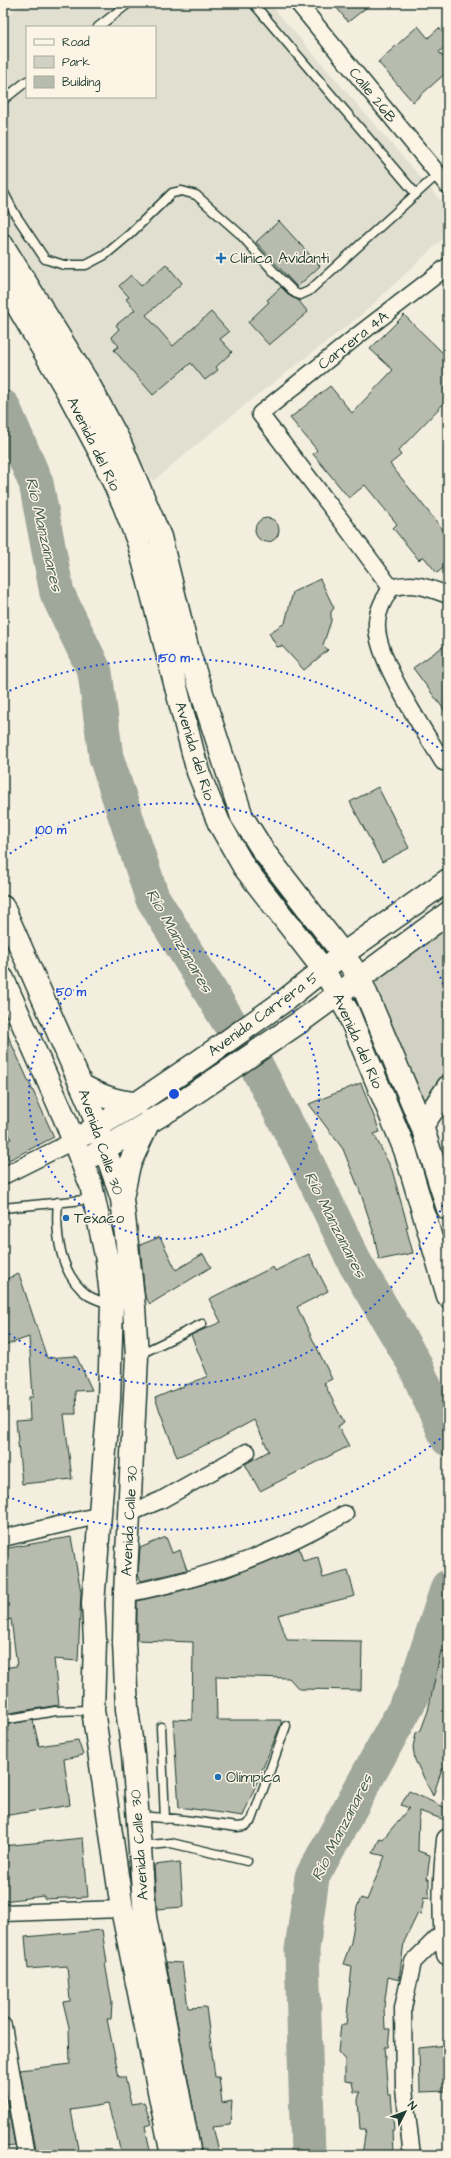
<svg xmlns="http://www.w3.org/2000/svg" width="451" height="2158" viewBox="0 0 451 2158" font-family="'Architects Daughter',sans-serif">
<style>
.built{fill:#e1dfd0;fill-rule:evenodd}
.green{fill:#d0d1c2;stroke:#78877b}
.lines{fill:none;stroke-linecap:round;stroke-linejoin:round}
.river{stroke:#a0a89b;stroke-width:35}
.building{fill:#b8bcae;stroke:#1f3d34}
.lane-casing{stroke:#1f3d34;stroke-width:11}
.street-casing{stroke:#1f3d34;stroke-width:19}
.secondary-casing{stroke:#1f3d34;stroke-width:25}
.lane{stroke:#fcf5e5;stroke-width:8}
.street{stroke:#fcf5e5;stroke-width:16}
.secondary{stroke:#fcf5e5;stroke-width:22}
.ring{fill:none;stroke:#1d4ed8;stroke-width:2;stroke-dasharray:2 4}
.poi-dot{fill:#1f6fb2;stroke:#fcf5e5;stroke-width:1.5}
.labels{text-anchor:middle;stroke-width:3;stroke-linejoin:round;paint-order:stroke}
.street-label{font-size:15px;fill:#1f3d34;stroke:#fcf5e5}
.poi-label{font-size:15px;fill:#1f3d34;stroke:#fcf5e5;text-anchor:start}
.water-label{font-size:16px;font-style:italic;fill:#465d53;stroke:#fcf5e5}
.centre{fill:#1d4ed8;stroke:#fcf5e5;stroke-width:2}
.ring-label{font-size:12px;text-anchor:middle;font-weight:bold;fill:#1d4ed8;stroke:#fcf5e5;stroke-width:3;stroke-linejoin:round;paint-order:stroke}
</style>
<rect width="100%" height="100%" fill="#f3eede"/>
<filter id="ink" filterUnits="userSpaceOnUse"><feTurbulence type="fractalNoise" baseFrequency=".025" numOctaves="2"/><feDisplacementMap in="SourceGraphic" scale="8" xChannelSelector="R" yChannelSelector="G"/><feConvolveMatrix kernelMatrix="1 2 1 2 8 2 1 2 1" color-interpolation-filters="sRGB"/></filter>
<g filter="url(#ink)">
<!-- built -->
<path class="built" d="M23,3h38l3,2 2,-2h203l179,206v25l-88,82 -103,79 -104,86 -150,-250v-212zM27,27h128v70h-128z"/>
<!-- green -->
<path class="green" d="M448,922v152l-23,32 -54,-129z"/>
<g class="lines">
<!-- river -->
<path class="river" d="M3,407l33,76 21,110 38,79 11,85 46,140 106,172 45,86 52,108 58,98 35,78
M308,2155l-6,-205 10,-73 101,-183 35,-107"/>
</g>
<!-- building -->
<path class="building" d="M333,3h39l-24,19z
M418,26l10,12 11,-10 9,10v6l-9,8 9,11v8l-35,31 -35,-40z
M279,221l41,45 -23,21 -41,-45z
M166,264l16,19 -36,32 27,31 38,-34 18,20 -9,7 12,13 -16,15 2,3 -13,10 -14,-17 -38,32 -39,-45 5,-4 -8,-9 8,-8 -3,-4 19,-15 -9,-11 3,-2 -10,-11 12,-11 10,11z
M281,287l10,10 7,3 10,12 -39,33 -21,-23 21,-20 -2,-2z
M404,315l44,43v41l-50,52 3,4 -11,9 58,72v28l-11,9 -14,-17 -4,4 -26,-32 4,-4 -32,-39 -16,13 -36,-44 4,-4 -27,-32 40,-32 22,27 41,-43 -23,-21z
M255 530a12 12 0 1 1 24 0a12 12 0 1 1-24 0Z
M320,579l14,29 -3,4v9l-8,24 5,5 -24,20 -22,-24 -5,1 -8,-14 16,-10 8,-31z
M448,643v72l-35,-47z
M378,787l31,61 -27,14 -32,-60z
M3,1025l51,112 -45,23 -6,-12v-5l8,-4 -8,-17z
M361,1083l19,49 -6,2 18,36 16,57h-2l7,26 -34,7 -5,-26 -13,-40 -18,-45 -34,-45z
M160,1237l16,33 27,-16 8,13 -61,37 -5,-7 -5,-52z
M309,1254l19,37 -31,16 35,72 -8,4 20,40 -6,3 11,20 -89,45 -15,-27 24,-13 -15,-31 -35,19 -42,18 -22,-59 53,-22 -17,-41 30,-13 -12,-23 64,-32 2,4z
M19,1274l28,84 29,-2 16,34 -17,1 1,23h-12l8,65 -50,5 -6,-63 14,-1 -1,-23h4l-4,-60 -26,9v-66z
M71,1537l10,55 -3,69 -24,-2 5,46 -56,9v-46l14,-2 -6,-47 -8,2v-72z
M166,1537l6,16 8,-3 7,20 -46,11 -3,-6 2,-27z
M299,1548l4,13 15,-4 5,21 25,-7 7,25 -77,19 9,25 75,1 -1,49 -62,-1 -10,-11 -73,-2 1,44h64v4l-38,92 -64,-9 -6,-88 19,1 1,-78 -56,-2v-39l89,-23z
M441,1651l7,1v115l-6,2 -9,27 -18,-36 -2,-13 3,-14 5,-3 7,-19z
M33,1720l6,26 39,-6 5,15 -19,4 6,46 -67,11v-91z
M409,1791l39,18v12l-29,-10 -1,40 12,4 -3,24h2v19l-5,-1 -3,17 -3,-1 -14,29 -5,38 -11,-3 -4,30 1,22h5l-2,18h-4l4,48h3l3,35h-2l1,25h-31l4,-26h-6l-2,-29 2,-8h-6l-2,-10 -7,-1v-21l-7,-8 3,-27h5l6,-59 -9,-2 8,-22 6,-35 4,-9 6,2 18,-44 -12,-3 7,-15 3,1 26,-31 -8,-3z
M83,1838l5,59 -44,2v-3l-41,5v-55z
M180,1862l3,45 -26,2 -3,-44z
M102,1930l5,33h-2l7,40 -1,16h-4l12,58h6l6,27 13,-2 7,22 -6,2 6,29h-29l-14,-51 -37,6 8,45h-43l-16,-85 50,-6 -1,-37 -6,-25 7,-1 -3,-35 -39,3 -3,-32z
M166,1962l16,1 6,45 18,-1 9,70h4l3,26 10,-2 -2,24 -17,2 7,28h-18z
M448,2045v46l-28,1 -1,-44z
M3,2080l12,66 -12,1z"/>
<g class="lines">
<defs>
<path id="lane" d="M253,3l163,191
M98,27l31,-24
M3,100l24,-19
M3,191l12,23 30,45 19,6h22l19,-10 25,-21 42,-41 10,-2 14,4 44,39 36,40 19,19 5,2 9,-4 129,-117
M58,1202c-3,32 2,74 31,94 6,3 14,6 20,8
M3,1208l91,-9
M138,1355l64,-31
M3,1720l53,-9 35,-1
M161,1727l4,92
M139,1816l37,3 61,8 8,-1 7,-6 34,-94
M140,1846l31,-3 76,18"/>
<path id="street" d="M298,3l150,183
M391,588c21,-7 36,-1 57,7
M443,762c-19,-32 -69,-105 -66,-140 1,-13 7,-23 14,-34l-47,-64 -84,-110 97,-78 91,-70
M3,1176l70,-35
M128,1514l33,-14 86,-48
M3,1538l98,-23
M125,1594c53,-10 105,-25 154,-47 22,-10 44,-22 66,-33
M3,1913l119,-4
M3,2026l23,129
M412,2155l-8,-66 -1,-81 10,-46 31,-31"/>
<path id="secondary" d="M3,246l85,137 32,60 40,94 27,110 55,170 22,35 79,102 17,25 62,147 26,83
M3,281l66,113 31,58 24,53 15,39 59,228 21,51 25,44 79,102 25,43 57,138 43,146
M3,907l87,198 32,94 12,108 3,49 -12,238 -1,49 3,66 6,45 12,163 45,238
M3,979l62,140 26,66 16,75 5,45 -3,94 -16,204 2,38 -2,69 29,199 50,246
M81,1085c18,10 34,17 56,18
M422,1126l26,-39
M85,1134l52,-31 62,-42 85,-60 59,-47 105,-74
M94,1155l82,-49 124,-84 148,-109
M122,1198l7,-33 20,-44
M448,1840c-4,38 -6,76 0,114"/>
</defs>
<!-- lane casing -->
<use href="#lane" class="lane-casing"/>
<!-- street casing -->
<use href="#street" class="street-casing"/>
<!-- secondary casing -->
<use href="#secondary" class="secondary-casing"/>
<!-- lane -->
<use href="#lane" class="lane"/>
<!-- street -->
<use href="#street" class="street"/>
<!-- secondary -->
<use href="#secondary" class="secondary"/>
</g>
</g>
<!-- distance rings -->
<g class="ring">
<circle cx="174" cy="1094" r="145"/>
<path d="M447 1194A291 291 0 0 1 5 1331M5 857A291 291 0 0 1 447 994"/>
<path d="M445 1435A436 436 0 0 1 4 1495M4 693A436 436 0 0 1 445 753"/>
</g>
<!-- markers -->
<g class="poi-dot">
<path d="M219 252h4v4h4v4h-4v4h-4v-4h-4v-4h4z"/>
<circle cx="66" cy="1218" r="4"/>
<circle cx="218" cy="1777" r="4"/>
</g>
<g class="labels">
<!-- street labels -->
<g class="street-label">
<text transform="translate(373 95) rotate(51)" y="5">Calle 26B</text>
<text transform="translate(353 340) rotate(-38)" y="5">Carrera 4A</text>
<text transform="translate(94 444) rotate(64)" y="5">Avenida del Río</text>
<text transform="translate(195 751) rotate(73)" y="5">Avenida del Río</text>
<text transform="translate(263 1014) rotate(-36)" y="5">Avenida Carrera 5</text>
<text transform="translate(358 1041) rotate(66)" y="5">Avenida del Río</text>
<text transform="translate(101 1142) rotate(71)" y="5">Avenida Calle 30</text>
<text transform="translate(129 1521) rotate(-87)" y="5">Avenida Calle 30</text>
<text transform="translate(139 1845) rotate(-94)" y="5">Avenida Calle 30</text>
</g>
<!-- poi labels -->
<g class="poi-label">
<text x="230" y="263">Clínica Avidanti</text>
<text x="74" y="1223">Texaco</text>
<text x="226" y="1782">Olímpica</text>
</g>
<!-- water labels -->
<g class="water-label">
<text transform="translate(45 534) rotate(77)" y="6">Río Manzanares</text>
<text transform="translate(180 940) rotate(60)" y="6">Río Manzanares</text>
<text transform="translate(336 1224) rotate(63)" y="6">Río Manzanares</text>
<text transform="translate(341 1827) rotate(-63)" y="6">Río Manzanares</text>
</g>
</g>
<circle cx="174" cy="1094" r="6" class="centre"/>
<g class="ring-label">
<text x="174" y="662">150 m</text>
<text x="51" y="834">100 m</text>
<text x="71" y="996">50 m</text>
</g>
<!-- margin -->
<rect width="451" height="2158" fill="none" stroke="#fcf5e5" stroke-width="16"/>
<rect x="8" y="8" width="435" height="2142" fill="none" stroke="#1f3d34" stroke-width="1.5" filter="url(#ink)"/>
<!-- legend -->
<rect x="26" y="26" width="130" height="72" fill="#fcf5e5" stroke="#a4ab9e"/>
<rect x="34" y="39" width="20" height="6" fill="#fcf5e5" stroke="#a4ab9e"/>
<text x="62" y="46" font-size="12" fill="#1f3d34">Road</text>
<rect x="34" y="56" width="20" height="12" fill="#d0d1c2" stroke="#a4ab9e"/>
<text x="62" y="66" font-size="12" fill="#1f3d34">Park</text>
<rect x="34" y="76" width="20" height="12" fill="#b8bcae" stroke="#a4ab9e"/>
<text x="62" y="86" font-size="12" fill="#1f3d34">Building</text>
<!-- north arrow -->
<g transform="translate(405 2112) rotate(48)" stroke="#fcf5e5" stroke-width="3" paint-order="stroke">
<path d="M0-3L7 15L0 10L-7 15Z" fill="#1f3d34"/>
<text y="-6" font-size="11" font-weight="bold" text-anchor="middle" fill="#1f3d34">N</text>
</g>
</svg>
